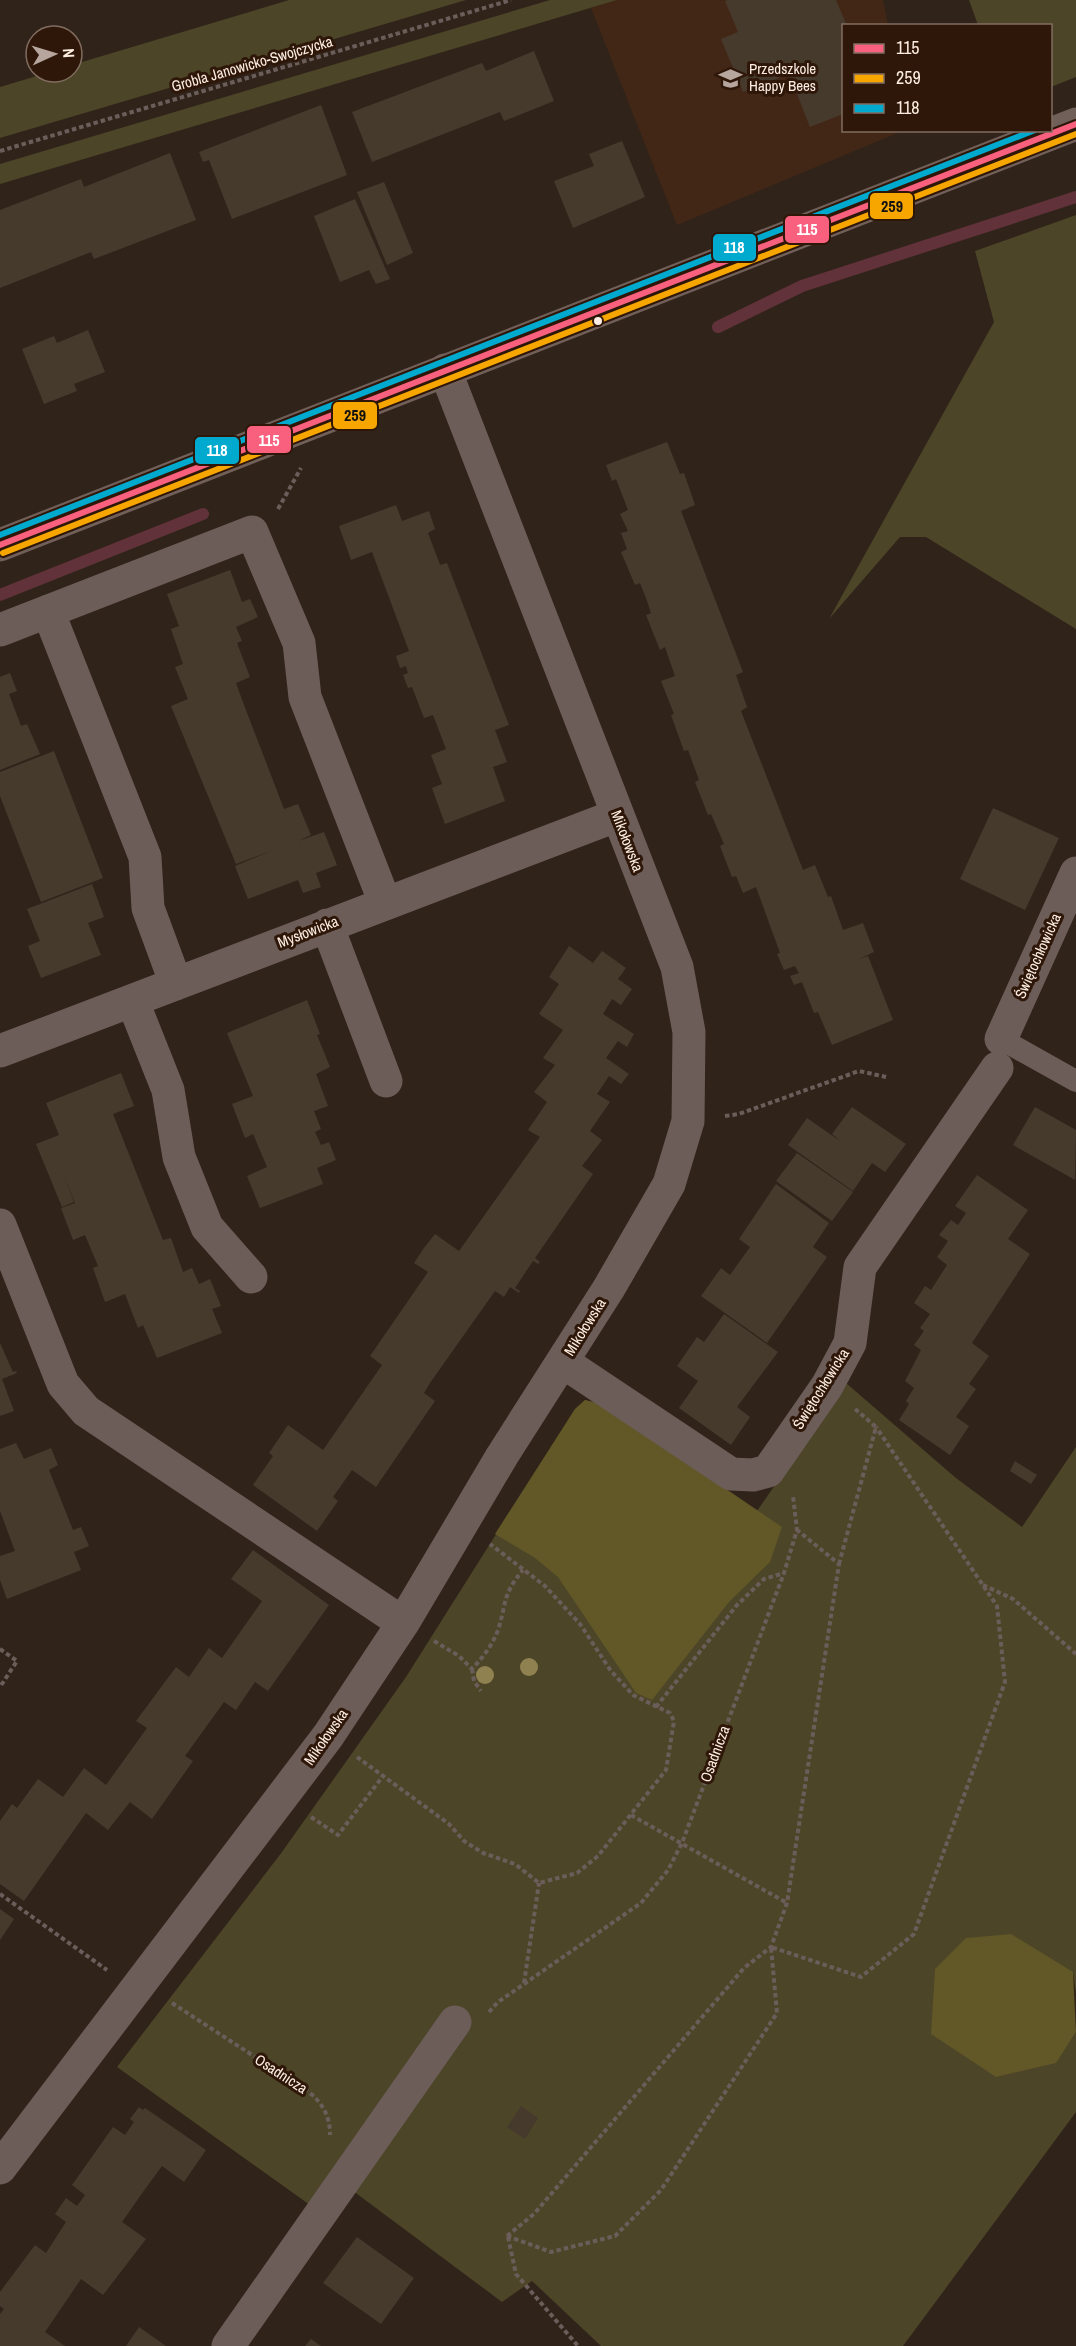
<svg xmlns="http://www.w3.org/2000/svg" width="1076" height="2346" viewBox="0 0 1076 2346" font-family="'Archivo Narrow',sans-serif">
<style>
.built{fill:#432716}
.green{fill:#4c4528}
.forest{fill:#615727}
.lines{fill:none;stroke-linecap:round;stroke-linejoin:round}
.stream{stroke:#62323b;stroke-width:12}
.building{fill:#463a2d}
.path{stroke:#6b5e5a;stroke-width:4;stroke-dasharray:4.5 3;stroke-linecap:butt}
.lane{stroke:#6c5d59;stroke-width:22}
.street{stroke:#6c5d59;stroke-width:33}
.secondary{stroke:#715f5a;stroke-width:33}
.bus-1-casing{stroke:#2e1708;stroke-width:10}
.bus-2-casing{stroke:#2e1708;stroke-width:10}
.bus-3-casing{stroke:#2e1708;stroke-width:10}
.bus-1{stroke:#f8607d;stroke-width:6}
.bus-2{stroke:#f7a600;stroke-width:6}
.bus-3{stroke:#00a9ce;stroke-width:6}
.tree{fill:#908250}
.bus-dot{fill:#feede3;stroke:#2e1708;stroke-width:2}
.labels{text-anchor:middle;stroke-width:6;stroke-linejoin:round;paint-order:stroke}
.street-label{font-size:15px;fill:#feede3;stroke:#2e1708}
.poi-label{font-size:15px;fill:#feede3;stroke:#2e1708;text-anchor:start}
.line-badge{stroke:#2e1708;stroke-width:2}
.badge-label{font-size:16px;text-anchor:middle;font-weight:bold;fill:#fff}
.pale-badge-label{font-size:16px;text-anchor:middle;font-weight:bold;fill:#111}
</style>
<rect width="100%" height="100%" fill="#30231a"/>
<!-- built -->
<path class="built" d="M617,0h266l5,25 -44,1v104l58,1 -225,94 -86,-217z"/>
<!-- green -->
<path class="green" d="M289,0h177l-466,138v-51l50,-15h22v-7z
M550,0h67l-617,184v-20z
M969,0h107v77l-25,10 -1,-61 -72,-1z
M1076,215v414l-150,-92h-26l-71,82 165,-297 -19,-71z
M846,1383l110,95 66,49 54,-80v547l-3,-22 -18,91 21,-31v80l-173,234h-302l-69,-65 -30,21 -169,-126 -23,29 -193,-138 165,-215 124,-175 169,-268 10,-9 16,4 156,107z"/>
<!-- forest -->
<path class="forest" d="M585,1400l16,4 181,123 -12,35 -41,40 -77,98 -16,-7 -78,-116 -23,-19 -40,-24 80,-125z
M1011,1934l62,38 3,60 -20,31 -60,14 -65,-43 4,-65 31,-31z"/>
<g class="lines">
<!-- stream -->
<path class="stream" d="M718,327l84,-41 274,-89
M0,595l203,-81"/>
</g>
<!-- building -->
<path class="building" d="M728,0h108l11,26h-4v88l-33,13 -21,-53 -46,18 -22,-53 17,-7 -13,-31z
M534,51l20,50 -50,20 -4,-9 -128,50 -20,-50 130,-49 4,8z
M321,105l26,70 -115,44 -23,-59 -6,2 -4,-10z
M622,141l23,56 -72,31 -19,-47 40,-15 -5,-12z
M170,153l26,67 -102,39 -3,-7 -91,36v-78l81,-31 3,8z
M384,182l29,71 -26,12 -30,-73z
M355,199l35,80 -14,5 -7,-14 -29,12 -26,-66z
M88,330l17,42 -31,12 3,7 -33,13 -22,-55 32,-13 3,7z
M667,442l13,32 4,-1 11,32 -14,6 62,161 -7,3 11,32 -6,4 62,159 12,-5 13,32 3,-1 12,34 20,-7 11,29 -15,7 9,-3 25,64 -61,25 -14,-33 -4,1 -12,-31 -8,3 -4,-9 9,-3 -4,-7 -11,4 -7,-16 3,-1 -24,-66 -13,6 -7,-17 -4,1 -12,-31 4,-2 -13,-30 -3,1 -13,-33 4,-2 -11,-30 -4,1 -13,-36 3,-1 -13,-33 14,-5 -10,-29 -5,3 -14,-35 5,-2 -5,-15 -6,-15 -5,2 -14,-33 6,-3 -6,-16 7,-2 -8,-17 8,-4 -12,-31 -4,2 -6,-16z
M396,505l6,16 27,-10 6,18 -7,4 12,32 7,-2 62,162 -14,5 12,32 -14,5 12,34 -60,23 -13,-36 10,-4 -11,-29 15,-6 -13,-34 -9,3 -12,-31 -4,1 -5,-13 5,-2 -2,-7 -6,2 -4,-12 13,-5 -37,-99 -21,8 -12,-34z
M230,570l12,32 8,-3 8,18 -22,10 6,14 -5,2 13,34 -14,6 8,22 40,104 14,-5 13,31 -13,6 26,-9 13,33 -21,8 5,14 -18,6 -5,-13 -50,19 -13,-33 36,-15 -35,13 -65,-158 17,-7 -13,-32 8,-3 -12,-35 8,-3 -12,-32z
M10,673l7,18 -8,3 12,32 6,-2 13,30 -40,16v-93z
M54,751l49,127 -62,24 -41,-106v-24z
M993,808l66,30 -34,72 -65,-31z
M92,884l12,33 -16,6 13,32 -60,23 -13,-32 12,-5 -13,-32z
M569,946l24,17 9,-12 24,17 -8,11 14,10 -11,16 -9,-6 -9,15 31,20 -7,13 -9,-6 -12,17 23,16 -8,10 -12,-8 -12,18 13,8 -20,29 12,9 -20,26 11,8 -58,84 5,4 -2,2 -5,-3 -18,27 5,3 -1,2 -9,-6 -6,10 -9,-6 -65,92 -6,10 11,8 -59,86 -24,-17 -19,27 5,4 -21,30 -64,-46 20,-29 -4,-3 19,-28 35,25 59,-85 -12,-9 58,-84 -14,-9 10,-15 11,-14 24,17 81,-114 -12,-7 19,-28 -13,-10 21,-27 -12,-7 20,-28 -24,-16 20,-30 -10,-7z
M307,1000l13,34 -3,1 13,32 -14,7 12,32 -14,5 7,18 -6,3 6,13 8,-3 7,18 -19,8 6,16 -63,24 -13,-32 20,-9 -14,-33 -8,4 -13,-34 21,-8 -26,-63z
M121,1073l13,33 -21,8 50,126 8,-2 12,34 9,-4 7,16 11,-5 11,27 -9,3 10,24 -65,25 -14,-33 -5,3 -13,-34 -20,8 -12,-34 5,-2 -13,-31 -12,5 -12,-32 14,-5 -11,-27 10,26 -12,5 -26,-63 23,-9 -13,-32z
M852,1107l54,37 -21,28 -13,-9 -19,28 -65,-46 19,-27 33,23 -8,-7z
M1035,1107l41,23 -1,50 -62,-35z
M797,1153l56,39 -21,29 -56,-40z
M977,1175l51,35 -20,29 22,15 -58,89 17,13 -20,28 7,5 -20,28 13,9 -19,29 -51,-35 10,-16 -3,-3 8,-13 -9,-7 16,-31 -7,-5 10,-14 -4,-3 10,-14 -16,-11 11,-17 6,4 16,-25 -10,-8 11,-16 -9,-6 12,-15 7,5 8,-12 -11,-7z
M776,1184l53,39 -16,24 14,10 -60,86 -66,-47 20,-28 9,7 20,-28 -11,-8z
M724,1314l54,38 -41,55 13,10 -19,28 -52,-37 19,-27 -21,-15 20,-29 7,5z
M0,1343l13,29 3,-1 1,2 -15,6 12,32 -14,5z
M16,1443l8,16 27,-11 7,17 -9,5 24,60 8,-3 8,19 -15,6 7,18 -74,29 -7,-19v-24l15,-5 -15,-40v-62z
M1015,1461l22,14 -6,9 -21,-13z
M253,1550l76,55 -61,86 -13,-9 -19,28 -12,-8 -39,54 8,5 -41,58 -22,-17 -22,28 -22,-17 -62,88 -24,-17v-63l12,-17 5,4 21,-29 25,18 21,-29 22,17 41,-57 -11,-7 40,-54 13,10 20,-29 13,10 40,-57 -31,-22z
M0,1909l14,10 -14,21z
M521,2106l17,12 -13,21 -18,-12z
M139,2107l4,3 2,-2 61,42 -22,32 -22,-16 -19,26 -21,30 24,17 -43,56 -22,-16 -36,53 20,14h-65v-32l4,-5 -4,-3v-14l35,-47 11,8 20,-31 -11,-8 11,-16 11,8 8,-11 -13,-10 41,-58 12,8 9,-13 -4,-3z
M357,2237l57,41 -33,46 -58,-41z
M139,2327l27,19h-40z
M311,2339l10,7h-16z"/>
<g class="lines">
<!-- path -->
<path class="path" d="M0,151l511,-151
M278,509l23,-41
M725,1116l14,-2 120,-43 27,6
M839,1564l37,-137 -22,-19
M983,1585l30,14 63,55
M434,1641l25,15 13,13c11,-12 20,-23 26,-39 9,-28 4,-35 25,-60
M0,1649l17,12 -17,26
M472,1669l2,12 7,10
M656,1707l81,-102 27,-26 20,-6
M357,1757l92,67 15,17 19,12 32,11 24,19 38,-10 21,-17 68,-86 8,-49 -4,-8 -37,-18 -22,-24 -31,-47 -35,-38 -55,-42
M631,1815l156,88
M311,1817l27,18 45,-59
M0,1894l107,76
M524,1983l15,-100
M172,2003l137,89c14,12 21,24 21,43
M489,2012l9,-10 143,-99 27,-33 14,-27 102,-270 13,-43 -4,-34
M507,2236l44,16 64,-16 46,-46 116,-177 -6,-66 90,30 53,-43 91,-252 -8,-76 -121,-179
M507,2236l27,-22 210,-246 27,-21 16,-44 52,-339 -42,-34
M508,2237l8,37 62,72"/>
<!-- lane -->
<path class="lane" d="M1001,1039l75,42"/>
<!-- street -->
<path class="street" d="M48,611l97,246 3,51 28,76
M0,630l252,-98 47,111 6,54 80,206
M327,925l59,156
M133,1002l35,88 11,67 28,70 44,50
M1001,1039l75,-166
M0,1051l618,-236
M0,1225l63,159 23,27 317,212
M563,1362l168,112 22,1 15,-4 59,-85 23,-43 10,-76 137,-199
M0,2168l328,-432 75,-113 99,-167 107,-168 60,-104 19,-63 1,-89 -12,-65 -232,-597
M228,2346l227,-324"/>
<!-- secondary -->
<path class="secondary" d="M0,545l1076,-421"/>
<defs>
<path id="bus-1" d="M0,545l1076,-421"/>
<path id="bus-2" d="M3,553l1073,-419"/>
<path id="bus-3" d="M0,535l1035,-405"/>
</defs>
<!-- bus-1 casing -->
<use href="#bus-1" class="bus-1-casing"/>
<!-- bus-2 casing -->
<use href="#bus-2" class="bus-2-casing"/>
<!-- bus-3 casing -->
<use href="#bus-3" class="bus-3-casing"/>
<!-- bus-1 -->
<use href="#bus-1" class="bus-1"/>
<!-- bus-2 -->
<use href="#bus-2" class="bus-2"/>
<!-- bus-3 -->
<use href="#bus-3" class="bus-3"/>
</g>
<!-- trees -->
<g class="tree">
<circle cx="529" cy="1667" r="9"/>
<circle cx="485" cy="1675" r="9"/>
</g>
<!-- icons -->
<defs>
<symbol id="school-bare" viewBox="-9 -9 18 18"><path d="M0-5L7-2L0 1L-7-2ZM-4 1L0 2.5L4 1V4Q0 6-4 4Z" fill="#b6a69d" stroke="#2e1708" stroke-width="2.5" paint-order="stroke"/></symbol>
</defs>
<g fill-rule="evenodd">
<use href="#school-bare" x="714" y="62" width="33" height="33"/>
</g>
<!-- markers -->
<circle class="bus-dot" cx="598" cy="321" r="5"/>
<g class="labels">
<!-- street labels -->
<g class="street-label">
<text transform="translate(252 64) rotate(-16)" y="5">Grobla Janowicko-Swojczycka</text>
<text transform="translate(627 841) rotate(69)" y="5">Mikołowska</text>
<text transform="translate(308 932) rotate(-21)" y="5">Mysłowicka</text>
<text transform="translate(1038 956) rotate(-66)" y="5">Świętochłowicka</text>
<text transform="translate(585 1327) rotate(-58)" y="5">Mikołowska</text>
<text transform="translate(821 1389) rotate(-58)" y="5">Świętochłowicka</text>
<text transform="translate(326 1737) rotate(-55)" y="5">Mikołowska</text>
<text transform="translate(715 1754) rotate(-70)" y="5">Osadnicza</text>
<text transform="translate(281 2074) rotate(33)" y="5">Osadnicza</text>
</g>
<!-- poi labels -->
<g class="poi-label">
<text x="749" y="74">Przedszkole<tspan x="749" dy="17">Happy Bees</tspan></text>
</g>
</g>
<g class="line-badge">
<rect x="869" y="192" width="45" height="28" rx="6" fill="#f7a600"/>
<rect x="784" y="215" width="46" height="29" rx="6" fill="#f8607d"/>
<rect x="712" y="233" width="45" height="29" rx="6" fill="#00a9ce"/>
<rect x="332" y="401" width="46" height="29" rx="6" fill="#f7a600"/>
<rect x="246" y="425" width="46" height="29" rx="6" fill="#f8607d"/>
<rect x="194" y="436" width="46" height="29" rx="6" fill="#00a9ce"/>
</g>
<g class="badge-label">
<text x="807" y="235">115</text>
<text x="734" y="253">118</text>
<text x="269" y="446">115</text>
<text x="217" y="456">118</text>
</g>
<g class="pale-badge-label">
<text x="892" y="212">259</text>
<text x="355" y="421">259</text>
</g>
<!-- legend -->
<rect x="842" y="24" width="210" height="108" fill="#2e1708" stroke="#816d60" stroke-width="1.5"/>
<rect x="854" y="44" width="30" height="9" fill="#f8607d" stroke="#816d60" stroke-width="1.5"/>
<text x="896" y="54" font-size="18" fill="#feede3">115</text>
<rect x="854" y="74" width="30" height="9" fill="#f7a600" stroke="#816d60" stroke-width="1.5"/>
<text x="896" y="84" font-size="18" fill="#feede3">259</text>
<rect x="854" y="104" width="30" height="9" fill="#00a9ce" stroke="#816d60" stroke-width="1.5"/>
<text x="896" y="114" font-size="18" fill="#feede3">118</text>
<!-- north arrow -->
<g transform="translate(54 54) rotate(86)"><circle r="28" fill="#2e1708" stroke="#816d60" stroke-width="1.5"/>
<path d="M0-4.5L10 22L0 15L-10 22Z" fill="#b6a69d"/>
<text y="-9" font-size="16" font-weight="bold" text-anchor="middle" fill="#feede3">N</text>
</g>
</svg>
